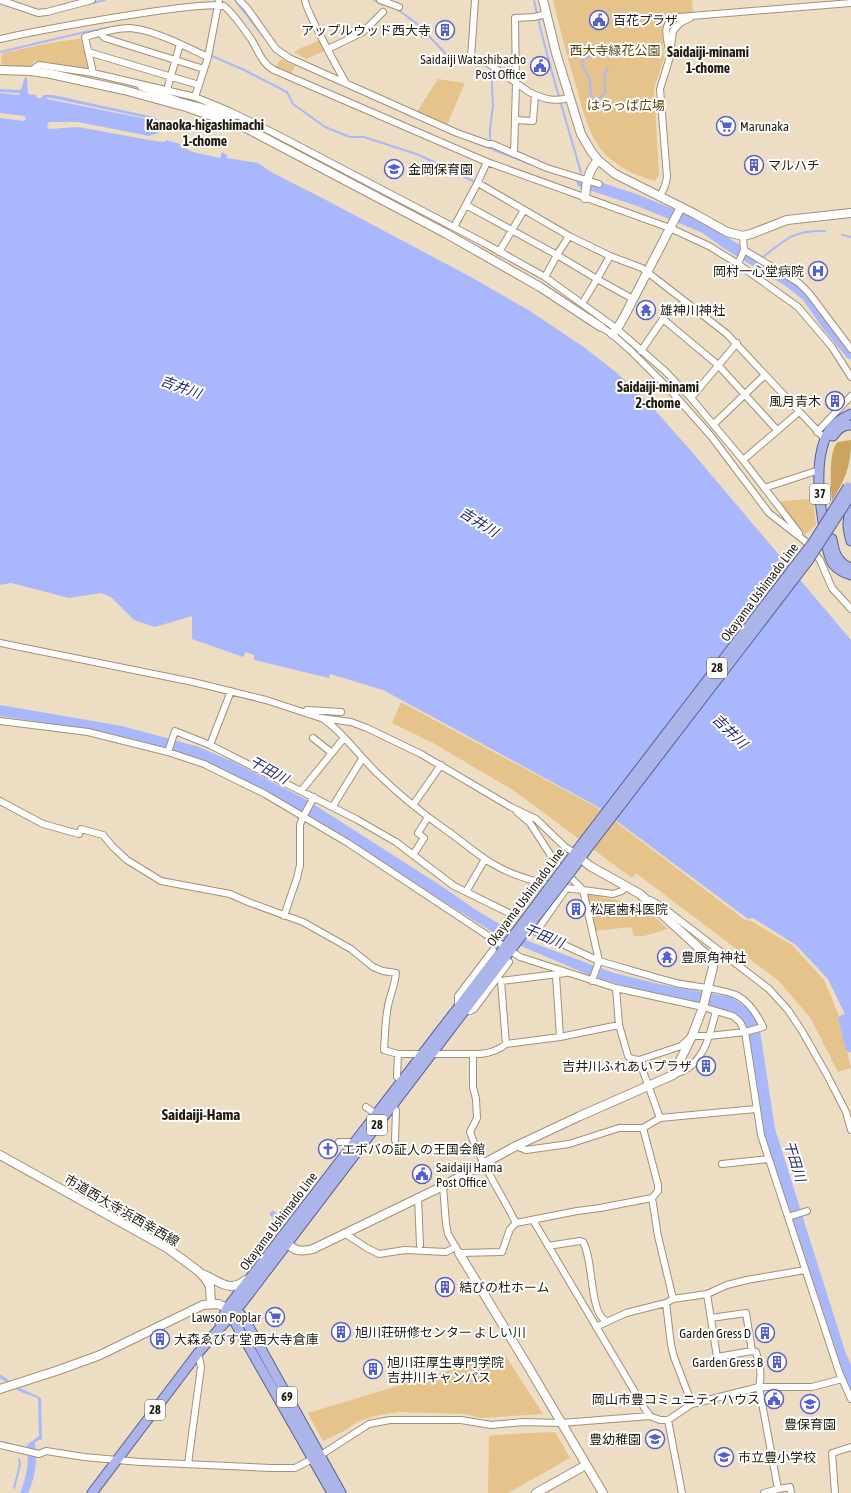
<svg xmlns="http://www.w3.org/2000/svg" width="851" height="1493" viewBox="0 0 851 1493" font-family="'Asap Condensed','Noto Sans JP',sans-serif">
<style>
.green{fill:#e5c38b}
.forest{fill:#cba45f}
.water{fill:#a9b8fc;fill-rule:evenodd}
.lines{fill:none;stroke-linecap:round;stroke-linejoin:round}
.stream{stroke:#a9b8fc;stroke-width:2}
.canal{stroke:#a9b8fc;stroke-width:6}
.river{stroke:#a9b8fc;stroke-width:11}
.street-casing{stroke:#a09179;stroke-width:8}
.secondary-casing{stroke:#a09179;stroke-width:10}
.primary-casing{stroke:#575f94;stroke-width:11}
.street{stroke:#fff;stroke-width:6}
.secondary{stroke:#fff;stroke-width:8}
.primary{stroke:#acb5e9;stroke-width:9}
.primary-bridge-casing{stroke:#575f94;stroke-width:11;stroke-linecap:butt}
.primary-bridge{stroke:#acb5e9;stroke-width:9}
.labels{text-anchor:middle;stroke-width:4;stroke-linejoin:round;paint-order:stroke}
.shield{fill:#fff;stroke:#64615a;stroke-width:1}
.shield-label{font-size:12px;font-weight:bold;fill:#221d13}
.poi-label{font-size:13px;fill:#221d13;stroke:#fff;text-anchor:start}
.park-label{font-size:13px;fill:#5d430a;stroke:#fff}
.street-label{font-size:13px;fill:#221d13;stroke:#fff}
.neighbourhood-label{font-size:14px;font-weight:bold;fill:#221d13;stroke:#fff}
.water-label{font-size:14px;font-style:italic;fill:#252975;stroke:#fff}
.quarter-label{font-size:15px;font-weight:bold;fill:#221d13;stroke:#fff}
</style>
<rect width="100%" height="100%" fill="#edddc2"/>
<!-- green -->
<path class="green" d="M553,0h139l1,15 -31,3 2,41 -10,29 5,87 -4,6c-19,-5 -40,-15 -53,-30 -14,-18 -19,-40 -25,-62 -9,-29 -17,-59 -24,-89z
M83,38l7,32 -56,-9 -2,5 -10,2h-18l-3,-6 1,-9 48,-10z
M321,39l5,11 -20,9 -12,-7c9,-6 18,-7 27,-13z
M281,59l14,7 -4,8 -16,-7z
M438,79l26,4v2l-17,40 -29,-12v-3z
M813,499l3,26 -11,10 -26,-31 3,-3z
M401,702l195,105 149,113 6,1 41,24 32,35 16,38 11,50 -13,4 -27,-53 -32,-38 -143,-108 -4,5 -119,-88 -80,-47 -41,-20z
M587,894l55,11 26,24 -24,7h-10l-3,-9 -37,4z
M505,1355l38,59 -62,4 -16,-4 -67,-2 -23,4 -18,6 -11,8 -23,11 -15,-28 162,-49z
M555,1432l15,26 -62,35h-20l1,-57 20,-2z"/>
<!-- forest -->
<path class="forest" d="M851,440c0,27 -6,39 -19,61 -1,-13 -4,-51 6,-59z"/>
<!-- water -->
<path class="water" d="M25,77l2,1 1,16 8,1 1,3h4l3,-3h9l101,22 7,5 -3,11 -9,3 -71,-14h-29l-2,5 2,2 29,-2 77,14 10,1 1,-2 14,4v2l13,6 27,6 2,-6 5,3v3l31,5 13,9 55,28 143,76 61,35 55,37 32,25 28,26 47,53 159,188v387l-23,-48 -32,-34 -43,-27 -5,1 -150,-112 -215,-117 -53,-16 -1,4 -75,-18v-5l-8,-3 -3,5 -51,-18v-23l-37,11 -21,-7 -23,-23 -10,-4 -32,5 -58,-15 -11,2v-467l24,3 2,-3 -2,-2 -24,-3v-20l19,2 1,-2 -20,-1v-3l21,1zM47,97l105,22v1l-105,-21z
M0,705l122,21 74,20 38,16 73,38 136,87 33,23 52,31 86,32 49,12 68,12 15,10 13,17 16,105 71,225 5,10v31l-16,-36 -71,-223 -23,-116 -55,-18 -90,-24 -94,-40 -194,-122 -72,-40 -37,-17 -65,-20 -56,-11 -78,-12z
M0,1374l18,13 23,11 1,41 -5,2 -2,2c3,18 0,34 -7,50h-8c7,-16 9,-31 7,-48l12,-9 -1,-38 -17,-6 -21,-14z"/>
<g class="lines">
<!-- stream -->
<path class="stream" d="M235,0l28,36
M374,0l7,4 5,1
M534,0c12,59 31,115 47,173
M0,3l36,12h12
M87,4l18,-4
M396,8l21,16 32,33 25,5
M0,52l85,-20 36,-6
M276,52l12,9
M212,56l30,13 45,23 6,12 32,23 25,10h14l55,18 56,27
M296,64l116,52
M608,67l-4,9 1,17 -6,6 1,7 -4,4 -4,-3 -1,-3 2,-5c-4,-5 -2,-12 -3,-19 -2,-7 -8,-10 -8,-18l3,-4 9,-2 8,-6 15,4 3,-2 2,-5
M490,139v-10l3,-24 -2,-38
M476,143l57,22
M842,235l9,2
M762,258c23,-19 32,-28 63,-27
M0,1442l7,1
M14,1488l6,-23 -1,-6"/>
<!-- canal -->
<path class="canal" d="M273,1214l10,10"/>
<!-- river -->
<path class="river" d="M582,182l55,18 68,28 21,15 62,38 19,15 21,30 23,28
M848,1020h-4l7,27"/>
<defs>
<path id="street" d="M0,0l38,13 9,-1 45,-12
M239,0l8,8 29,41 13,9 168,75 31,11h4l55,24 52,16
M305,0c0,9 34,71 41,83
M380,0l19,7
M475,0l-4,58 17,5 41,29c15,7 24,10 40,6
M100,33l5,5 99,31
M0,39c36,-8 199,-39 224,-33 10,8 19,22 27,33 7,11 11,25 23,31l213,92 183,66 39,18 29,18 60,43 34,40 19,30
M328,49l35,-17 20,-20
M88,52l111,33
M670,54c-3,-15 -10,-33 9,-37l172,-14
M208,57c-22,-10 -53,-27 -78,-29 -15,0 -31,5 -45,9l8,36 102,24 13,-40 11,-57
M31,71l8,-6 54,8
M141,87l41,15 53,14
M167,90l13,-46
M195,97l34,14 43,21 212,111 61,34 72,52 48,42 26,27 52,62
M515,120l18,1 2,-26
M514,154l2,-71 -1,-65 19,-1 13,-3
M478,183l91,53 41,20
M660,196l5,-10 2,-9 -7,-88 9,-29 4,-29 7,-8 10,-5
M466,205l91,50 12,-19
M454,227l23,-43 10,-22
M744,250l55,33 10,10 42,56
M499,252l25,-42
M738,264l6,-14 -1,-14
M545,277l12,-22 40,24 -12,20
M633,299l-36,-20 13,-23 32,12 85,66 98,105
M601,327l11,7 19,17 39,39 41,46 58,77 36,28 15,19 12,28 19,21
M641,351l22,-32 55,46 59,65
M691,398l46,-55
M799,412l-56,48 56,73
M714,424l51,-49
M817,432l34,-36
M764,488l49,-16 6,-1
M0,643l193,39 73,18 55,18 30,4 16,6 54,26 90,53 25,12 29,28 10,6
M307,710l34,2
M322,718c22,15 37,38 56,56 21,21 44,39 68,56 16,11 30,24 47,34 23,14 63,24 90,26l16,71
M0,721l88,11 80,20 7,-21 35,14 146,74 40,23 58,44 55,27
M313,738l19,15
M210,745l21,-54
M168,752l36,12 61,30 83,49 172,114 96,31 87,19 30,9 7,6 5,10 16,103 78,237 12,27
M301,791l43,-53
M0,801l43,23 36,10 2,-5 22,6 10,12 14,13 34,21 69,13 18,8 55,20 48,27 22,18 10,4 13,2c-1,12 -6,22 -8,33 -3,15 -3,30 -4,44l14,4h82c10,-1 18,-3 26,-10l54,-7 59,-12
M413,805l28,-40
M333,806l29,-47
M517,812l13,11 25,39 28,28 30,4 9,-3 4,-5
M413,855l11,-17 -6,-5 10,-16
M566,889l-30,43 63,29
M466,892l19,-33
M650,900l11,6 108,83 19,21 14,21 25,44 19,37 5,18
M284,916l13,-38 3,-13v-40l3,-8 11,-20
M556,975l4,62
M592,981l7,-20c25,7 51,15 77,22 18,4 46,5 62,13 12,7 20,20 25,31l-18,5 -36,4h-17l-11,10 -42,14
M616,988l3,37 9,31 4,3 7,1 21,58 -17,10 15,57v6l-6,7 6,38 15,63
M458,1006v-10l35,-46
M463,1011h7l4,-2 35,-47
M506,1044l-5,-63 65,-8
M398,1054l-1,23 5,4
M473,1055v32l3,12 1,19 -7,14c11,32 31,61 46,91
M673,1075c6,-2 14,-5 19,-10 15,-14 19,-35 24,-54
M391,1106l5,4 -1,30
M366,1107l10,7
M660,1118l96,-9
M339,1142h10l3,3
M516,1146l10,4 43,-6 50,-16h24
M722,1164l46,-5
M443,1186l3,38 2,10 11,19 43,-1 8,-23 6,-6 61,-12 23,-3 52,-10
M418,1197l2,48
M788,1217l19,-6
M533,1220l112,189 5,7
M344,1233l23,15 12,6 26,-4 41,2 10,-5
M548,1246l32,-5 3,1c11,19 6,70 23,79
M707,1294l10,63 35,-6 -6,-38 -35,5
M666,1303l5,42 3,12 18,47
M596,1327l30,-14 40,-10 7,-4 34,-5 20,-9 20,-5 58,-10
M752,1351l4,1c4,12 6,22 3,35l19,102 12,-2 1,6
M668,1420l14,73
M0,1445l39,9 7,-3 38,6 56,5 131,6h24l29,-15 45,-29 21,-4h71l30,5 32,-3 38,1 89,-7 10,4h8l24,-16 67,-17h53l30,-8
M188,1464l13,-97 -3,-14
M764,1493l14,-4
M835,1493l-3,-40 19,-6"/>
<path id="secondary" d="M543,0l13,53 25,81 10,17 7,9 17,14 80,40 32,18 16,4 8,-2 36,-14 64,-7
M0,70l31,1 20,3 73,16 62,17 58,20 203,107 93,53 61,40
M585,198c1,-15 3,-27 13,-38
M612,334l5,-5 8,-14 56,-108
M0,1155l167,93 30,22 8,8 5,8 1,17
M283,1240c11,10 15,13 30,9l130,-63 73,-40 64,-30 93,-41 19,-39 11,-29 10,-40 -2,-8 -71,-65 -50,-28 -15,-12
M459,1253l70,115 74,125
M202,1274c17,6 26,20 44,6
M0,1389l59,-19 41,-15 103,-50 15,-1 9,4 5,-2
M536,1493l50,-28"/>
<path id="primary" d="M851,414c-11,5 -22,13 -26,25 -11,28 -5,66 0,95 2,10 2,21 8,30 5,6 11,9 18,11
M833,436c5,-7 9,-11 18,-11
M851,510c-5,11 -3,20 0,31
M832,539c2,13 5,24 19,29
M569,861l12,-16
M575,866l12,-17
M230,1309l6,1 8,8 97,175
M229,1312l103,181
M220,1324l7,-16 280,-364
M92,1493l106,-140 44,-50 271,-356"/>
</defs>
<!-- street casing -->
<use href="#street" class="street-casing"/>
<!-- secondary casing -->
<use href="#secondary" class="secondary-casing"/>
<!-- primary casing -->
<use href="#primary" class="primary-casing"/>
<!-- street -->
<use href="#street" class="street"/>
<!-- secondary -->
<use href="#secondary" class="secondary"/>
<!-- primary -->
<use href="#primary" class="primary"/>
<defs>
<path id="primary-bridge" d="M581,845l233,-304 34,-54
M587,849l221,-288 43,-66
M507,944l62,-83
M513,947l62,-81"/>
</defs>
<!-- primary-bridge casing -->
<use href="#primary-bridge" class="primary-bridge-casing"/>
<!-- primary-bridge -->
<use href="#primary-bridge" class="primary-bridge"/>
</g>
<!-- icons -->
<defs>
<symbol id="civic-ring" viewBox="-11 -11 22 22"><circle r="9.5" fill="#fff" stroke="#545fd6" stroke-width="1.5"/><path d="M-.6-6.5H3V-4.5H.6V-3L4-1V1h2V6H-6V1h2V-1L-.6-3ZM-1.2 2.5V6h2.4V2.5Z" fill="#545fd6"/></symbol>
<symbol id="building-ring" viewBox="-11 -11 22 22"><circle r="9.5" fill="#fff" stroke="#545fd6" stroke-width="1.5"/><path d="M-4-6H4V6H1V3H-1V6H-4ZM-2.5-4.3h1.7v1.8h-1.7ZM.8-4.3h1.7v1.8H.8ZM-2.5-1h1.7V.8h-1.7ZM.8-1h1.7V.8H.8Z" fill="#545fd6"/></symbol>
<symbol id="supermarket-ring" viewBox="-11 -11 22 22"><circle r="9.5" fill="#fff" stroke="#545fd6" stroke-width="1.5"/><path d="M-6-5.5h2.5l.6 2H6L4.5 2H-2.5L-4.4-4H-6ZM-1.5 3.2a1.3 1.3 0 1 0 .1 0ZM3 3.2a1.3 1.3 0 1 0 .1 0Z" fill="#545fd6"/></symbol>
<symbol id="school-ring" viewBox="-11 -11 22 22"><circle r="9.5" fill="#fff" stroke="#545fd6" stroke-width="1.5"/><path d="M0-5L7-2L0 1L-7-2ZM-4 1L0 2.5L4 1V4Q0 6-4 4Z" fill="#545fd6"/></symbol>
<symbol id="hospital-ring" viewBox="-11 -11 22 22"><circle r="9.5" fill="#fff" stroke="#545fd6" stroke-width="1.5"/><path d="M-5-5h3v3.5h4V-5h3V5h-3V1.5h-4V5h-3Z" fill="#545fd6"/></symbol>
<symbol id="temple-ring" viewBox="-11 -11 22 22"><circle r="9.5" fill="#fff" stroke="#545fd6" stroke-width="1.5"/><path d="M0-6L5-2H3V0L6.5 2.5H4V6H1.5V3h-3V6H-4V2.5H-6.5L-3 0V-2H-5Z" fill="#545fd6"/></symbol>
<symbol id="church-ring" viewBox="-11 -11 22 22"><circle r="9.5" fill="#fff" stroke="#545fd6" stroke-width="1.5"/><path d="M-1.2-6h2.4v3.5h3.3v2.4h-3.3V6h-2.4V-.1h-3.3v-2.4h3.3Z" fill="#545fd6"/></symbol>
</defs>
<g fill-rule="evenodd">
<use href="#civic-ring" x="588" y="9" width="22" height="22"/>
<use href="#building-ring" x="434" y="19" width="22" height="22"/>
<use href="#civic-ring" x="529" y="55" width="22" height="22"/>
<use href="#supermarket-ring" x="715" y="115" width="22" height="22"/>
<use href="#building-ring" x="743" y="154" width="22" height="22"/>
<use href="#school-ring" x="383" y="158" width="22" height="22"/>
<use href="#hospital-ring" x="807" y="260" width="22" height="22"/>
<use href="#temple-ring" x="635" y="299" width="22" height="22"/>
<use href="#building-ring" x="824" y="390" width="22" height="22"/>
<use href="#building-ring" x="565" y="898" width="22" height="22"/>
<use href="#temple-ring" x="656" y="946" width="22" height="22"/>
<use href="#building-ring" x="695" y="1055" width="22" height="22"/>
<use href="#church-ring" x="317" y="1138" width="22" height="22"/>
<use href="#civic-ring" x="411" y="1163" width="22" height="22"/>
<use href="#building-ring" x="434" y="1276" width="22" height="22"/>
<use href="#supermarket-ring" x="264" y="1306" width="22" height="22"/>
<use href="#building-ring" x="330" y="1321" width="22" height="22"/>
<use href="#building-ring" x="754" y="1322" width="22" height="22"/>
<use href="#building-ring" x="149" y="1328" width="22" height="22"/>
<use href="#building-ring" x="766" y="1351" width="22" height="22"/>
<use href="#building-ring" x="362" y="1358" width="22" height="22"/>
<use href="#civic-ring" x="763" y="1388" width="22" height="22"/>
<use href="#school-ring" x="799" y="1393" width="22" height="22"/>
<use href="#school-ring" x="644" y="1428" width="22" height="22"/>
<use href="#school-ring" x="713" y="1446" width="22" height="22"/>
</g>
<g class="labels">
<!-- shield labels -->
<g class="shield">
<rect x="810" y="484" width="20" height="20" rx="3"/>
<rect x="707" y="658" width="20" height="20" rx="3"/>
<rect x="367" y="1115" width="20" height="20" rx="3"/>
<rect x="277" y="1387" width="20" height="20" rx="3"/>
<rect x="145" y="1400" width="20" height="20" rx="3"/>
</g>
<g class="shield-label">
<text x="820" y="498">37</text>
<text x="717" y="672">28</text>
<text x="377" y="1129">28</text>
<text x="287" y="1401">69</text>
<text x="155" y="1414">28</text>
</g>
<!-- poi labels -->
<g class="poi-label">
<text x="613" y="25">百花プラザ</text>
<text x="431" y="35" text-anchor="end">アップルウッド西大寺</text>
<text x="526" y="64" text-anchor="end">Saidaiji Watashibacho<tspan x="526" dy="15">Post Office</tspan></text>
<text x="740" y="131">Marunaka</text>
<text x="768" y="170">マルハチ</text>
<text x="408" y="174">金岡保育園</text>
<text x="804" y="276" text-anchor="end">岡村一心堂病院</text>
<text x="660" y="315">雄神川神社</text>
<text x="821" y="406" text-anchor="end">風月青木</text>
<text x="590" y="914">松尾歯科医院</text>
<text x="681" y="962">豊原角神社</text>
<text x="692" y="1071" text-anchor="end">吉井川ふれあいプラザ</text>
<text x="342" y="1154">エボバの証人の王国会館</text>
<text x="436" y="1172">Saidaiji Hama<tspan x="436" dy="15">Post Office</tspan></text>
<text x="459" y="1292">結びの杜ホーム</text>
<text x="261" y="1322" text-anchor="end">Lawson Poplar</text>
<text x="355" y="1337">旭川荘研修センター よしい川</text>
<text x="751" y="1338" text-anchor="end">Garden Gress D</text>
<text x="174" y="1344">大森ゑびす堂 西大寺倉庫</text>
<text x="387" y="1367">旭川荘厚生専門学院<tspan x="387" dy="15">吉井川キャンパス</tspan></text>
<text x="763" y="1367" text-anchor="end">Garden Gress B</text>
<text x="760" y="1404" text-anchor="end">岡山市豊コミュニティハウス</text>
<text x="810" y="1429" text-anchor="middle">豊保育園</text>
<text x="641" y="1444" text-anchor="end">豊幼稚園</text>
<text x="738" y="1462">市立豊小学校</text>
</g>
<!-- park labels -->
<g class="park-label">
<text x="615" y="55">西大寺緑花公園</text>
<text x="626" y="110">はらっぱ広場</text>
</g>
<!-- street labels -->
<g class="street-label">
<text transform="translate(759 592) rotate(-53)" y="5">Okayama Ushimado Line</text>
<text transform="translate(525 897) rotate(-53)" y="5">Okayama Ushimado Line</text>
<text transform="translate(122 1210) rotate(30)" y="5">市道西大寺浜西幸西線</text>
<text transform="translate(278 1221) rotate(-53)" y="5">Okayama Ushimado Line</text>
</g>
<!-- neighbourhood labels -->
<g class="neighbourhood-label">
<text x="708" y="57">Saidaiji-minami<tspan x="708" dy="16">1-chome</tspan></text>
<text x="205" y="130">Kanaoka-higashimachi<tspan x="205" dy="16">1-chome</tspan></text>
<text x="658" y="392">Saidaiji-minami<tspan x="658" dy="16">2-chome</tspan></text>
</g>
<!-- water labels -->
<g class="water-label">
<text transform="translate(181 387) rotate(20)" y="5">吉井川</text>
<text transform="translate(479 522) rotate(32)" y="5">吉井川</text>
<text transform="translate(730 731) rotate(44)" y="5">吉井川</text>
<text transform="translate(269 770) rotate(29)" y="5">干田川</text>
<text transform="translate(544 936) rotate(22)" y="5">干田川</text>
<text transform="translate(795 1161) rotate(73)" y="5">干田川</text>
</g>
<!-- quarter labels -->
<g class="quarter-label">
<text x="201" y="1120">Saidaiji-Hama</text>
</g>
</g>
</svg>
